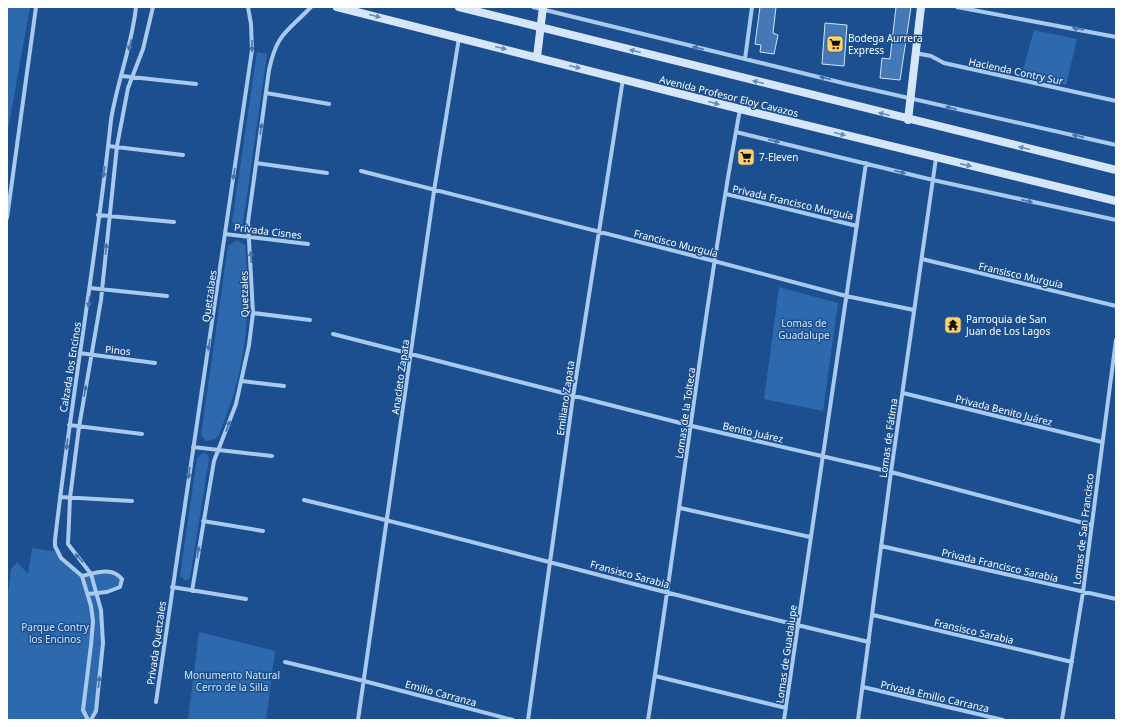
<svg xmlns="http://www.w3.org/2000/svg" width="1123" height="727" viewBox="0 0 1123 727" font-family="'Noto Sans',sans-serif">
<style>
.green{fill:#2e69ad}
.building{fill:#4478b7;stroke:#cfe3fa}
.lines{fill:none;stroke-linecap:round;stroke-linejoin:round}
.street{stroke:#a9c9ee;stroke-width:4}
.secondary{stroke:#d6e6fa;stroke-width:8}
.oneway{fill:#668bba}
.oneway2{fill:#4674ac}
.labels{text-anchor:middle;stroke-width:3;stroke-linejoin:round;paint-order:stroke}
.poi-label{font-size:10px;fill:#fff;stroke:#1b4f8f;text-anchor:start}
.street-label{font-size:10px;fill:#fff;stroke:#1b4f8f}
.park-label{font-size:10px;fill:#cfe3fa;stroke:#1b4f8f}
</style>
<rect width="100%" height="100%" fill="#1b4f8f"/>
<!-- green -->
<path class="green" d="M7,7h23l-23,128z
M1034,30l43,9 -11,46 -45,-8z
M257,52l10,2 -24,169 -2,4 -5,1 -4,-6z
M237,240l8,5c4,45 4,88 -7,132 -4,20 -12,39 -19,58l-4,4 -9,2 -5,-6 27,-189z
M779,287l59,16 -15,108 -59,-12z
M203,453l5,2 1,4 -19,119 -4,3 -6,-5 17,-118z
M32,548l26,4 3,6 21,18 31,-4 9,7 -2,8 -23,7c9,39 3,77 -1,117l-5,9h-84v-120l4,-31 6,-7 11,12z
M199,632l76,19 -9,69h-78z"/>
<!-- building -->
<path class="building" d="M760,7h16l-3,26 5,2 -4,19 -14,-2 1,-7 -6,-1z
M896,7h15l-11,73 -20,-2 2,-20 8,1z
M825,23l22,2 -3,41 -22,-2z"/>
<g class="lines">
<!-- street -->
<path class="street" d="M533,7l314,77 269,61
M957,7l159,30
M915,53l16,3 13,7 172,38
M745,59l7,-52
M122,76l74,8
M266,93l63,11
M736,132l197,48 183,40
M108,146l75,9
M256,163l71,10
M361,171l353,90 132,35 68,14
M726,194l131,32
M98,215l76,7
M7,218l29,-211
M225,234l83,10
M922,259l194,47
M90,288l77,8
M253,313l57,7
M333,334l359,92 199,46 200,53
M79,353l76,10
M242,381l42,5
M903,393l199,49
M69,425l73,9
M193,447l79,9
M60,497l72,4
M304,500c189,45 376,99 565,142
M680,508l130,29
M203,521l60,10
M881,546l235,53
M82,576c13,-3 30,-10 40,3l-2,8 -13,5 -19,2
M172,587l74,12
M192,591l22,-130 22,-57 13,-59 4,-32 -5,-91 21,-152c8,-37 17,-37 42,-63
M873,615l199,47
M285,662l79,19 149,39
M655,676l131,32
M863,687l140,33
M156,702l96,-652 -1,-26 -3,-17
M88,720l-5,-10 8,-65 2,-24 -2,-15 -9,-30 -21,-18 -6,-12v-6c16,-141 41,-279 56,-420 6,-38 21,-74 25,-113
M91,720l5,-9 7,-68 -2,-33 -10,-36 -23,-30 2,-46 9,-71 22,-127 16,-154 11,-58 15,-39 10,-42
M358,720l76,-529 25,-153
M528,720l45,-323 50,-318
M648,720c32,-203 55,-408 92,-611
M784,720l82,-557
M858,720l33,-248 45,-314
M1062,720l21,-128 33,-252"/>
<!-- secondary -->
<path class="secondary" d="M337,7l403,102 376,92
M459,7l657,163
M537,57l6,-50
M908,120l13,-113"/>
</g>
<!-- one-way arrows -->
<defs><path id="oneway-solid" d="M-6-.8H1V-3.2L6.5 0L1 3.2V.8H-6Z"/></defs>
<g class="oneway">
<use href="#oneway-solid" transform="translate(375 16) rotate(14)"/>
<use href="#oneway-solid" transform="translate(501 48) rotate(14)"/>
<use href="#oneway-solid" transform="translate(635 51) rotate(-166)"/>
<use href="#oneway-solid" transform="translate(575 67) rotate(14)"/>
<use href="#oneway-solid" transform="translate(758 82) rotate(-166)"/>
<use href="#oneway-solid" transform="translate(714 103) rotate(15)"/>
<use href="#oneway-solid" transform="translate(884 114) rotate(-166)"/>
<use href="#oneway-solid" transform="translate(840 134) rotate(14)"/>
<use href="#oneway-solid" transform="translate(1024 148) rotate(-166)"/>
<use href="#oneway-solid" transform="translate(966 165) rotate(13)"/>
</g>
<g class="oneway2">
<use href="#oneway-solid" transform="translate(1078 29) rotate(-170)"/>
<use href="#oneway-solid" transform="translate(130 45) rotate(105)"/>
<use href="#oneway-solid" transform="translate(252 46) rotate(90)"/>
<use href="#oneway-solid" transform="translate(698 48) rotate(-166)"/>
<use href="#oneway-solid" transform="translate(825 78) rotate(-166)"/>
<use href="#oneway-solid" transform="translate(951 108) rotate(-167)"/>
<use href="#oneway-solid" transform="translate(261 129) rotate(-82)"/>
<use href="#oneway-solid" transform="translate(1078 136) rotate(-167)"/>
<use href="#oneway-solid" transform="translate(774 141) rotate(13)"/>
<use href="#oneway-solid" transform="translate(104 172) rotate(98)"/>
<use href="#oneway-solid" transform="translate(900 172) rotate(14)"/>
<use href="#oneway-solid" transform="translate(234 174) rotate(98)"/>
<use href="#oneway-solid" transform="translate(1027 201) rotate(13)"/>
<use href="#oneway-solid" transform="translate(106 249) rotate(-85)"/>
<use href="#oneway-solid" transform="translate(251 257) rotate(-94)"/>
<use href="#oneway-solid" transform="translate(89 302) rotate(98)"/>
<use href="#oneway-solid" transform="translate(209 345) rotate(99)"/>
<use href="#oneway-solid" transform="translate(85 391) rotate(-81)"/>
<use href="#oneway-solid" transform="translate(228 426) rotate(-69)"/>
<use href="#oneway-solid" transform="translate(67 444) rotate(97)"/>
<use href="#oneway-solid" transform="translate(189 473) rotate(98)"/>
<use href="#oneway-solid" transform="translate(198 552) rotate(-81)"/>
<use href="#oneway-solid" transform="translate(79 558) rotate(-133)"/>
<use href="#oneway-solid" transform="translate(99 682) rotate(-84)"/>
</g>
<!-- icons -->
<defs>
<symbol id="supermarket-square" viewBox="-11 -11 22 22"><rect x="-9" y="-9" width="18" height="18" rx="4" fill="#ffd166" stroke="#1b4f8f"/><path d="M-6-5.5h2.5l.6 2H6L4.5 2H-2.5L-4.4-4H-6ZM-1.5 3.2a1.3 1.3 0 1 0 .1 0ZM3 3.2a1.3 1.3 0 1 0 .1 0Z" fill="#111"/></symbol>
<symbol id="temple-square" viewBox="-11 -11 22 22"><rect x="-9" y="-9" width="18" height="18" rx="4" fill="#ffd166" stroke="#1b4f8f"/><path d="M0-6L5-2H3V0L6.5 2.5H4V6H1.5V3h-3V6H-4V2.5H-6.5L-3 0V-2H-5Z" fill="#111"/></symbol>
</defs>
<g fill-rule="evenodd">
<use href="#supermarket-square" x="825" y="34" width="20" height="20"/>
<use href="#supermarket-square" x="736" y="147" width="20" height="20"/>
<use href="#temple-square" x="943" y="315" width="20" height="20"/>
</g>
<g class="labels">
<!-- poi labels -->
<g class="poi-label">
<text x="848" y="42">Bodega Aurrera<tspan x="848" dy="12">Express</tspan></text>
<text x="759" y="161">7-Eleven</text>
<text x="966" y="323">Parroquia de San<tspan x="966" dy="12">Juan de Los Lagos</tspan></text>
</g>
<!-- street labels -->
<g class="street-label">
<text transform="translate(1016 71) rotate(12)" y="4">Hacienda Contry Sur</text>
<text transform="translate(729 96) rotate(14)" y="4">Avenida Profesor Eloy Cavazos</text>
<text transform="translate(793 202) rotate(13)" y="4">Privada Francisco Murguía</text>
<text transform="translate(268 231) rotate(7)" y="4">Privada Cisnes</text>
<text transform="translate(676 243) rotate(14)" y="4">Francisco Murguía</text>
<text transform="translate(1021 275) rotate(13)" y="4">Fransisco Murguía</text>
<text transform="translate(244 294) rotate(-91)" y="4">Quetzales</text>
<text transform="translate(209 296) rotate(-82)" y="4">Quetzalaes</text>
<text transform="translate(118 350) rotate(6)" y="4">Pinos</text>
<text transform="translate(70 367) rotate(-81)" y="4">Calzada los Encinos</text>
<text transform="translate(400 377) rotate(-82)" y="4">Anacleto Zapata</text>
<text transform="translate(565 398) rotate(-82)" y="4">Emiliano Zapata</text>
<text transform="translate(1004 410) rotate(14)" y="4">Privada Benito Juárez</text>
<text transform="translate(685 413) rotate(-82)" y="4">Lomas de la Tolteca</text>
<text transform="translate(753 432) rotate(13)" y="4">Benito Juárez</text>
<text transform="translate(888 438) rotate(-82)" y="4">Lomas de Fátima</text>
<text transform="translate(1083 529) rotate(-83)" y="4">Lomas de San Francisco</text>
<text transform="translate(1000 565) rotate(13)" y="4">Privada Francisco Sarabia</text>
<text transform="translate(630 574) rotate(15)" y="4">Fransisco Sarabia</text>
<text transform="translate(974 631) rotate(13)" y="4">Fransisco Sarabia</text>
<text transform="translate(156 643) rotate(-82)" y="4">Privada Quetzales</text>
<text transform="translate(786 654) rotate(-82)" y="4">Lomas de Guadalupe</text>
<text transform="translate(441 693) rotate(15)" y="4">Emilio Carranza</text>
<text transform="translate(935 696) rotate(13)" y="4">Privada Emilio Carranza</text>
</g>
<!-- park labels -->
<g class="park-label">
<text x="804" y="327">Lomas de<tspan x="804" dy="12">Guadalupe</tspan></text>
<text x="55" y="631">Parque Contry<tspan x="55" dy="12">los Encinos</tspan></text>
<text x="232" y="679">Monumento Natural<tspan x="232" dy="12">Cerro de la Silla</tspan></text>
</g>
</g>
<!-- border -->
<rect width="1123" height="727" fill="none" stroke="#ffffff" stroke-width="16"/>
</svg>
